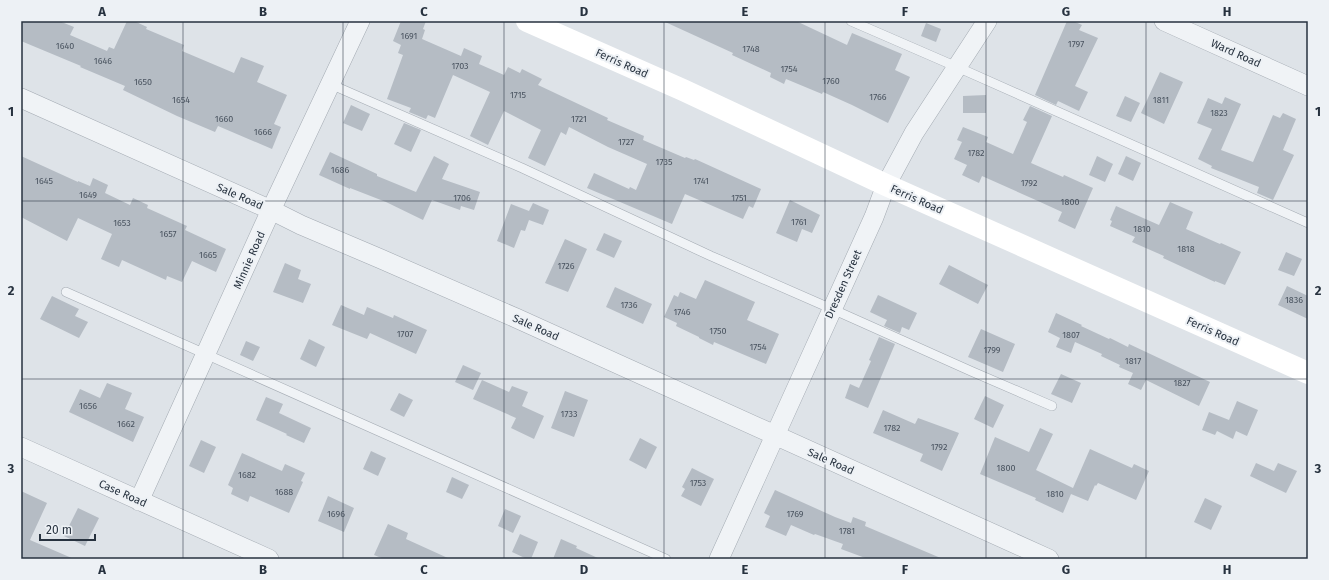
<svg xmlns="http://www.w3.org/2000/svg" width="1329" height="580" viewBox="0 0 1329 580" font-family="'Fira Sans',sans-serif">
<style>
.building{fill:#b5bcc4}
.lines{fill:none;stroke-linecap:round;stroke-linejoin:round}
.lane-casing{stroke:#a3aab2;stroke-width:10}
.street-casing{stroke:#a3aab2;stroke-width:20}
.lane{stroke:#f0f3f6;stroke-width:9}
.street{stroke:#f0f3f6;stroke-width:19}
.secondary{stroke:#fff;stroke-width:22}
.grid{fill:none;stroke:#27323f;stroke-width:1;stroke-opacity:0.55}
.labels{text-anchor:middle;stroke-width:4;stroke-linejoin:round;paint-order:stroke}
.number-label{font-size:9px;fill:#4a5460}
.street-label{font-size:11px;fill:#27323f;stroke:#edf1f5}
.neatline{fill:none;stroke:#27323f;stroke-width:1.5}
.grid-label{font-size:13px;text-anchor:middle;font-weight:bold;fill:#27323f}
</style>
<rect width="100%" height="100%" fill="#dee3e8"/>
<!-- building -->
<path class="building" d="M21,21h38l15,6 -4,8 37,16 2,-4 5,2 13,-28h7l13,6 -1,2 38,16 -2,6 52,22 7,-16 23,9 -7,16 30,13 -13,29 7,3 -9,22 -54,-23 -3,6 -38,-16 -54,-26 2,-4 -45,-19 1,-1 -60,-25z
M401,21h25l-3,8 2,1 -3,9 39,17 3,-8 18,8 -3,8 25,11 4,-8 12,6 2,-4 20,10 -4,6 70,33 -1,2 37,16 -1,4 42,18 1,-1 8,3 1,-1 66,30 -8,19 -4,-2 -6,13 -58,-25 -13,30 -85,-36 7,-15 35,16 1,-2 6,3 11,-26 -39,-17 -39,-20 -3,8 -5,-3 -16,34 -17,-8 13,-28 -37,-19 -16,34 -18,-9 20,-44 -37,-17 -18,43 -7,-3 -2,4 -17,-7 2,-4 -24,-9 16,-44 -5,-2 3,-8 -8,-4z
M663,21h133l51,24 5,-12 50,21 -7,16 15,7 -22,46 -36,-18 -29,-13 -1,2 -36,-15 -2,5 -14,-7 1,-4 -39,-18 1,-2z
M1067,21h6l9,4 -3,5 19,8 -23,48 13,6 -9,19 -21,-10 -2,4 -21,-10z
M926,23l15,6 -5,13 -15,-6z
M1160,72l23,10 -19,42 -23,-11z
M986,95v18h-23v-17z
M1125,96l15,7 -9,19 -15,-6z
M1225,97l16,7 -20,46 32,12 20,-47 7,3 3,-5 13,6 -13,31 11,5 -21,45 -16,-7 2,-6 -48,-19 1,-2 -14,-7 14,-30 -15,-6 11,-25 14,6z
M351,105l19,9 -8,17 -19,-8z
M1030,106l22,10 -21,47 32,14 1,-2 29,13 -18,41 -17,-8 4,-9 -24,-11 -56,-25 -3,7 -17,-8 5,-10 -13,-6 8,-17 -5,-2 6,-13 25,10 -2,5 27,12 14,-32 -4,-2z
M404,123l17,7 -10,22 -17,-8z
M330,152l47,22v2l39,16 18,-36 15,8 -7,15 38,13 -6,18 -13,-4 -1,4 -28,-10 -9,20 -37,-18 -36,-14v1l-31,-14z
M21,156l57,26v-1l12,5 3,-8 15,7 -3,8 25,12 3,-7 15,7 -1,3 40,18 -2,4 41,19 -10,23 -24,-11 -10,21 -15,-6 -1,4 -44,-20 -3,7 -18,-8 11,-25 -34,-16 -11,23 -46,-24z
M1097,156l16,8 -8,18 -16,-7z
M1126,156l15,7 -8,18 -15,-7z
M790,200l30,15 -8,18 -10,-4 -5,13 -21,-9z
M1170,202l23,10 -7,17 34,15 1,-1 20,9 -16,33 -10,-4v1l-52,-24 1,-2 -32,-14 3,-5 -25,-11 2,-5 -2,-1 6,-14 43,19z
M533,203l16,7 -6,15 -14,-5 -4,11 -4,-1 -7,18 -17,-7 14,-37 18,7z
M604,233l18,8 -8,17 -18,-8z
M565,239l22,10 -19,43 -23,-9z
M1286,252l16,7 -8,17 -16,-6z
M285,263l16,7 -3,9 13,5 -8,19 -30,-11z
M949,265l39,20 -10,19 -39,-20z
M705,280l50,22 -8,18 32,14 -13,30 -52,-22 -1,3 -14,-7v-1l-23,-11 1,-3 -13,-6 10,-22 4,2 2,-5 16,7z
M1287,286l21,10v23l-30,-14z
M615,287l37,17 -9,20 -37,-17z
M878,295l39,18 -8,17 -7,-3 -2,6 -16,-7 3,-6 -17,-8z
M52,296l27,13 -4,7 13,6 -9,16 -39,-19z
M341,305l23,10 3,-8 26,11 1,-3 33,15 -11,24 -46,-21 -3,6 -35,-14z
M1056,313l26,12 -1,1 28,13 1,-1 18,9 1,-3 81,38 -11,24 -53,-26 -5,10 -13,-6 5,-11 -14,-6 1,-2 -19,-9 1,-2 -27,-12 -4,11 -15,-6 4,-9 -12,-6z
M981,329l34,15 -12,28 -35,-15z
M879,337l16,7 -27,64 -23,-10 5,-14 9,4 12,-27 -2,-1z
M309,339l16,8 -9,20 -16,-8z
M246,341l14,6 -7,14 -13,-6z
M463,365l18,8 -8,17 -18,-8z
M1061,374l20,9 -9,20 -21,-9z
M482,380l27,12 3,-6 16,6 -6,14 22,10 -10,23 -23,-11 5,-10 -43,-19z
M107,383l25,10 -7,16 19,8 -11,25 -64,-30 11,-23 20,9z
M565,391l23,9 -14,37 -23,-9z
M399,393l14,7 -9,17 -14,-7z
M985,396l19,9 -11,23 -19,-9z
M266,397l17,7 -4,9 32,15 -7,15 -18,-8 1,-1 -31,-14z
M1237,401l21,9 -11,26 -11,-5 -3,8 -16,-8 -2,4 -13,-5 7,-18 20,8z
M883,410l32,14 3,-6 41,15 -17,38 -22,-10 3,-7 -50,-21z
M1040,428l13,6 -17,36 37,18 17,-39 42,19 2,-4 15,7 -13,29 -38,-17 -2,3 -1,-1 -7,16 -17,-7 -8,19 -28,-13 1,-2 -56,-24 15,-37 34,15z
M640,438l17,9 -11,22 -17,-9z
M201,440l15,7 -12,26 -15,-7z
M371,451l15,7 -8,18 -15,-7z
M242,453l40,18 3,-7 20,9 -4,8 2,1 -14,31 -39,-17 -2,6 -17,-8 2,-6 -5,-3z
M1256,463l18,8 4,-8 19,8 -11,22 -36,-17z
M692,468l22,11 -13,27 -20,-10 4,-7 -3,-2z
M452,477l17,8 -7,14 -16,-7z
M775,490l60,27 16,6 2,-6 13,5 -1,4 78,33h-75l-27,-10 2,-5 -28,-10 -1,1 -23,-10 -5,11 -21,-9 5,-11 -6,-3z
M21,491l26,12 -17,37 44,19h-53z
M328,496l26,12 -10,24 -26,-11z
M1205,498l17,8 -11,24 -17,-8z
M78,508l21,10 -14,28 -21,-10z
M505,509l16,7 -8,17 -15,-7z
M388,524l20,9 -2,6 44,20h-66l-10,-4z
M520,534l18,8 -7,17h-4l-15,-7z
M561,539l16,7 -1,2 24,11h-47z"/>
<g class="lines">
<defs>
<path id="lane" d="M851,21l106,46 351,156
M330,84l192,84 189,88 121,53 141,63 79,34
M66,292l600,267"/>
<path id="street" d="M1164,21l144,65
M21,98l250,112 30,15 80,34 135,59 533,241
M21,447l248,112
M139,501l132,-291 89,-189
M719,559l155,-342 12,-32 28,-52 73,-112"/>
</defs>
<!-- lane casing -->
<use href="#lane" class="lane-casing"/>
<!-- street casing -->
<use href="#street" class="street-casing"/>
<!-- lane -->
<use href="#lane" class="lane"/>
<!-- street -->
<use href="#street" class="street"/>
<!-- secondary -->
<path class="secondary" d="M527,21l156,69 203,95 422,188"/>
</g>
<!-- grid -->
<path class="grid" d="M183,21v538M343,21v538M504,21v538M664,21v538M825,21v538M986,21v538M1146,21v538M21,201h1287M21,379h1287"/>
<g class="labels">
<!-- number labels -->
<g class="number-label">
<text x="409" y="39">1691</text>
<text x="1076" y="47">1797</text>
<text x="65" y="49">1640</text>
<text x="751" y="52">1748</text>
<text x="103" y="64">1646</text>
<text x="460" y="69">1703</text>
<text x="789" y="72">1754</text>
<text x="831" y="84">1760</text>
<text x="143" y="85">1650</text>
<text x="518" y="98">1715</text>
<text x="878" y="100">1766</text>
<text x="181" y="103">1654</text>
<text x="1161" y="103">1811</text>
<text x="1219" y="116">1823</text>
<text x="224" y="122">1660</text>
<text x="579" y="122">1721</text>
<text x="263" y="135">1666</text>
<text x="626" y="145">1727</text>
<text x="976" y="156">1782</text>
<text x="664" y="165">1735</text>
<text x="340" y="173">1686</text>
<text x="44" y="184">1645</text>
<text x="701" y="184">1741</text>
<text x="1029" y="186">1792</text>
<text x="88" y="198">1649</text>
<text x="462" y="201">1706</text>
<text x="739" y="201">1751</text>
<text x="1070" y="205">1800</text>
<text x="799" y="225">1761</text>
<text x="122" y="226">1653</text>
<text x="1142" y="232">1810</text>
<text x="168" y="237">1657</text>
<text x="1186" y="252">1818</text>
<text x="208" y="258">1665</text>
<text x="566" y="269">1726</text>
<text x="1294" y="303">1836</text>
<text x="629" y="308">1736</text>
<text x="682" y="315">1746</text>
<text x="718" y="334">1750</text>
<text x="405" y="337">1707</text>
<text x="1071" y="338">1807</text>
<text x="758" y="350">1754</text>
<text x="992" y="353">1799</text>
<text x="1133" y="364">1817</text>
<text x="1182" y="386">1827</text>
<text x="88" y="409">1656</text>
<text x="569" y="417">1733</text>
<text x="126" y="427">1662</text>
<text x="892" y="431">1782</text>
<text x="939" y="450">1792</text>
<text x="1006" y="471">1800</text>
<text x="247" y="478">1682</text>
<text x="698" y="486">1753</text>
<text x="284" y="495">1688</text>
<text x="1055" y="497">1810</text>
<text x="336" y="517">1696</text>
<text x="795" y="517">1769</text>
<text x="847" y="534">1781</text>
</g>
<!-- street labels -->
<g class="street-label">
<text transform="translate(1236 53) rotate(24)" y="4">Ward Road</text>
<text transform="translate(622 63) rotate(24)" y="4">Ferris Road</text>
<text transform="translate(240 196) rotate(24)" y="4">Sale Road</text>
<text transform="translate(917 199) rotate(24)" y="4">Ferris Road</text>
<text transform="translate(249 260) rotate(-66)" y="4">Minnie Road</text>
<text transform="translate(843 284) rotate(-66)" y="4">Dresden Street</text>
<text transform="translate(536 327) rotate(24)" y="4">Sale Road</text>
<text transform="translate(1213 331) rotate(24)" y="4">Ferris Road</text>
<text transform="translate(831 461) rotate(24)" y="4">Sale Road</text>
<text transform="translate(123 493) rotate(24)" y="4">Case Road</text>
</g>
</g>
<!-- border -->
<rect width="1329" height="580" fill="none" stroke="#edf1f5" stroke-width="44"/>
<!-- scale -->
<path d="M40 534v6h55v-6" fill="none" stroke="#27323f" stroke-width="2"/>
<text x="46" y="534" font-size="12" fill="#27323f" stroke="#edf1f5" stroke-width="3" paint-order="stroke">20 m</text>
<rect x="22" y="22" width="1285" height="536" class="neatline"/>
<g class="grid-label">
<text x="102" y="16">A</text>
<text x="263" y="16">B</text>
<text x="424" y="16">C</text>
<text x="584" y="16">D</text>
<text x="745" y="16">E</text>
<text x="905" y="16">F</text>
<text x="1066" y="16">G</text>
<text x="1227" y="16">H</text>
<text x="11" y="116">1</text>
<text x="1318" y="116">1</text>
<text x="11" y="295">2</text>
<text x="1318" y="295">2</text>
<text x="11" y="473">3</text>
<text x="1318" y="473">3</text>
<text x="102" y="574">A</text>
<text x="263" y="574">B</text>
<text x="424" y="574">C</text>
<text x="584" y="574">D</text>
<text x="745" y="574">E</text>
<text x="905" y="574">F</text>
<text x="1066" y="574">G</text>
<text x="1227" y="574">H</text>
</g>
</svg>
